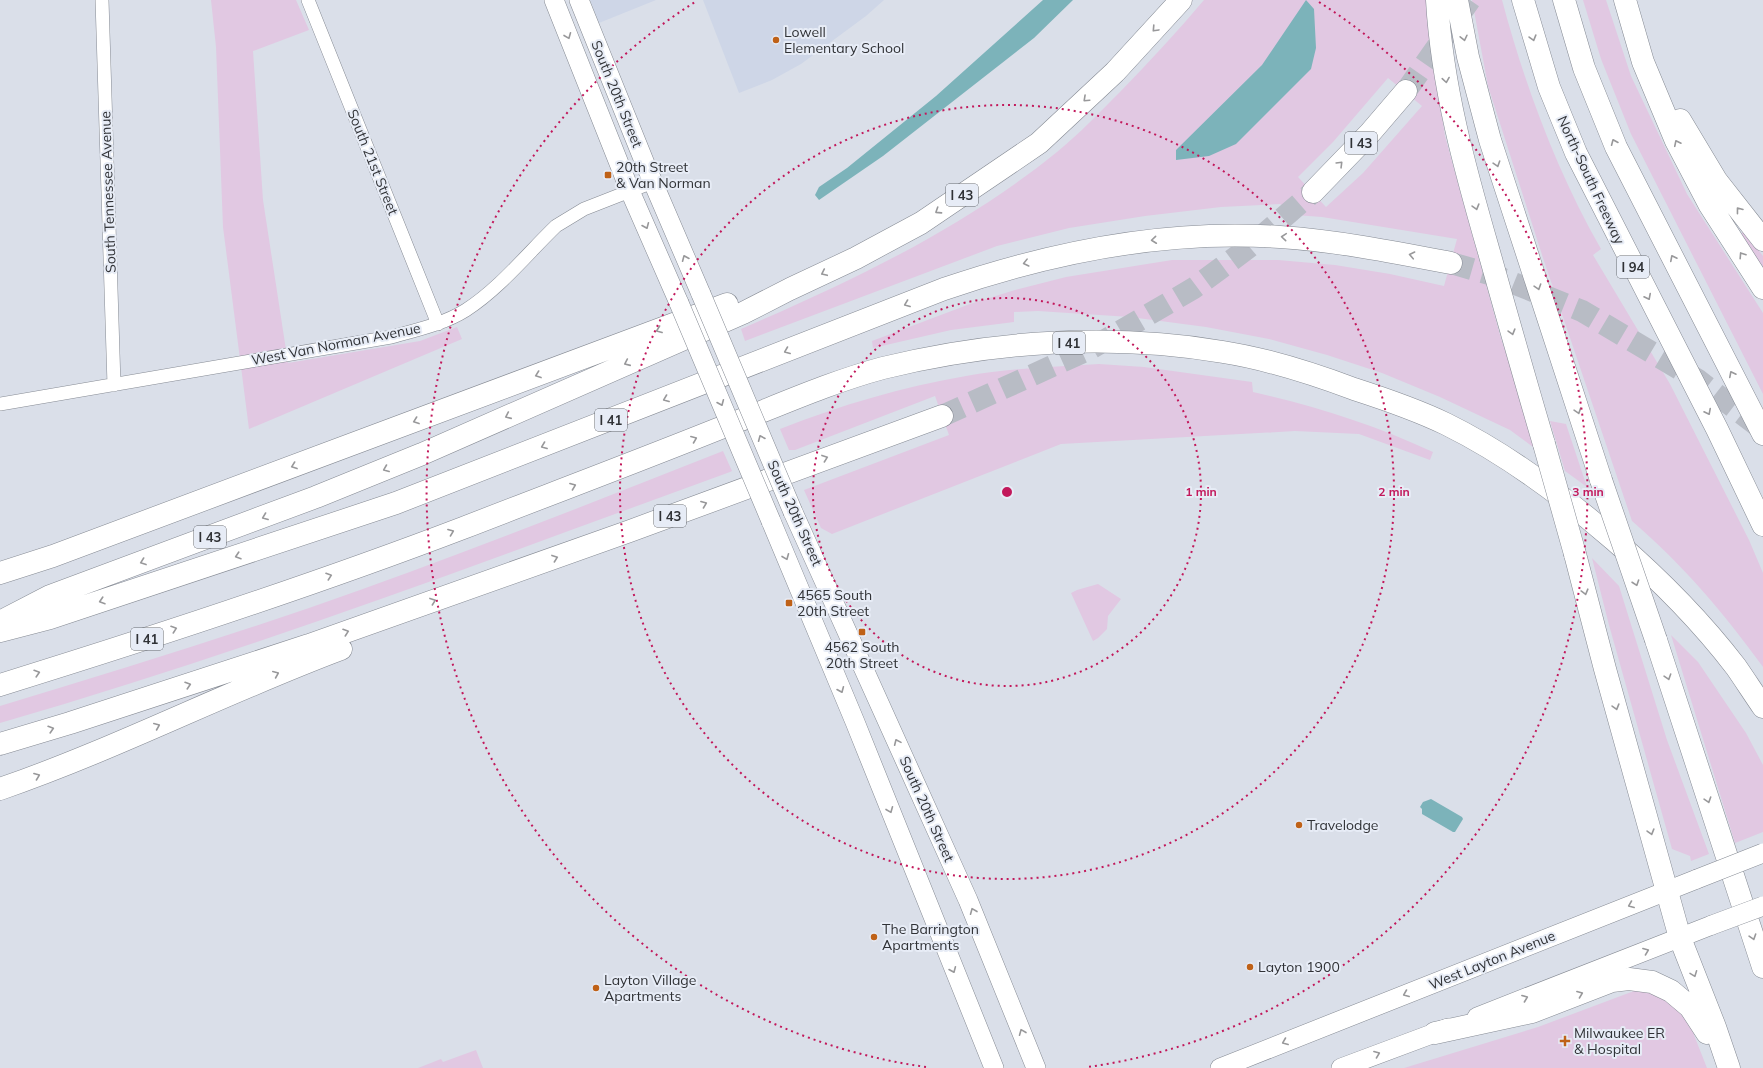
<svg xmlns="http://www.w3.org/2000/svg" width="1763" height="1068" viewBox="0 0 1763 1068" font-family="Mulish,sans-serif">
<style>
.built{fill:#ced6e7}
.green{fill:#e1c8e2;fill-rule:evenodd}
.water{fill:#7cb3ba}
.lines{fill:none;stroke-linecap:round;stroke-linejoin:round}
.highway-tunnel{stroke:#b8bcc5;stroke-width:22;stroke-dasharray:22 11;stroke-linecap:butt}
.street-casing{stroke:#858a93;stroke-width:14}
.secondary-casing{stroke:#858a93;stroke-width:20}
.highway-casing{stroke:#858a93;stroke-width:23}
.street{stroke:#fff;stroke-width:13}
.secondary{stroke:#fff;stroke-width:19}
.highway{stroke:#fff;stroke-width:22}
.secondary-bridge-casing{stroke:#858a93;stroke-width:20;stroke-linecap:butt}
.highway-bridge-casing{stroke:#858a93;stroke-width:23;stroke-linecap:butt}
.secondary-bridge{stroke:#fff;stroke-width:19}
.highway-bridge{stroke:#fff;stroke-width:22}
.oneway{stroke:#98989a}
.ring{fill:none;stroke:#c2185b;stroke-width:2;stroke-dasharray:2 4}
.poi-dot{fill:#bf6117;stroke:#e7ecf6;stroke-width:1.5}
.labels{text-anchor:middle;stroke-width:4;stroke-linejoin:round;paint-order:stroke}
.shield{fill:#e7ecf6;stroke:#676a70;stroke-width:1}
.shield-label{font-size:13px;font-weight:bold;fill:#303236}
.poi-label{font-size:14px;fill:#303236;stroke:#e7ecf6;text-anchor:start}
.street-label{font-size:14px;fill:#303236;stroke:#e7ecf6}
.centre{fill:#c2185b;stroke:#e7ecf6;stroke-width:2}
.ring-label{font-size:12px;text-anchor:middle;font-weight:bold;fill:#c2185b;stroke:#e7ecf6;stroke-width:4;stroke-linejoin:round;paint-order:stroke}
</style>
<rect width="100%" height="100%" fill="#dadfe9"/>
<!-- built -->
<path class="built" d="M590,0h66l-57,23z
M703,0h181l-18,16 -65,48 -29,16 -33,13z"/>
<!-- green -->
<path class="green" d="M211,0h85l13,30 -56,21 10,149 25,163 132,-22 37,-14 5,12 -213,90 -26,-202 -7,-180z
M1204,0h223l9,76 9,60 55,199 37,115 -27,-20 -70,-33 -58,-24 -55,-18 -58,-16 -63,-12 -76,-10 -92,-6 -24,1v10l-63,8 -78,18 -1,-7 98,-37 45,-14 51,-13 106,-17h106l57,5 55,9 54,12 13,-47 -135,-22 -27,-2 -15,-11 -59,3 -76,9 -76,12 -72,18 -252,95 -4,-12c111,-48 221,-100 316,-177 22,-18 43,-40 63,-60 29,-30 57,-60 84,-92zM1388,78l34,28 -59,67 -37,34 -28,-30 35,-35z
M1472,0h30c23,86 55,172 99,249l-8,6 77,129 79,156 14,33v94c-40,-55 -79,-101 -131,-146l-89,-263 -55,-172z
M1583,0h23l25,76 56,118 76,119v81l-132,-260 -30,-75z
M1744,231l19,25v13l-23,-34z
M1099,364l45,3 108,15 1,10c63,14 122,33 180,60l-3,8 -71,-26 -64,-3 -234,13 -229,90 -11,-6 -17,-38 145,-55 -14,-39 -140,54h-6l-9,-21c61,-24 122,-42 186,-53 44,-8 88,-9 133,-12z
M1550,421l16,3 21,63 -22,-16z
M723,451l9,20 -2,1c-242,88 -483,180 -730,251v-17c103,-31 207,-63 309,-98 139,-48 277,-103 414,-157z
M1592,558l27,28 48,154 42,114 -18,7 -1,-5 -18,-7 -63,-224z
M1098,584l23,15 -13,17 -1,13 -9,9 -5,3 -22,-48 6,-3z
M1671,635l27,27 48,71 17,32v67l-28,11z
M1642,988l32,14 19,25 1,8 13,33h-303l134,-41z
M476,1050l7,18h-65l23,-9 2,3z"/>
<!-- water -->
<path class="water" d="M1043,0h30l-39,38 -151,118 -64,44 -4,-5 4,-8 28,-19 89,-72z
M1306,0l8,9 2,39 -5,21 -75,75 -27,12 -33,4v-10l86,-85z
M1431,799l31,18 1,2 -8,13h-2l-31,-18v-5l-2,-2 3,-5z"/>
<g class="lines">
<!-- highway-tunnel -->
<path class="highway-tunnel" d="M1406,91l64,-91
M1451,263l45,13 86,35 116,69 65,50
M942,416l148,-67 104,-61 54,-40 65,-56"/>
<defs>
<path id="street" d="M102,0l12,385
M308,0l130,324
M0,404l391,-67c25,-7 53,-13 75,-27 34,-22 61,-56 90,-84l28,-17 69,-27"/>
<path id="secondary" d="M554,0l76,191 49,112
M579,0l67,166 55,128
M793,512l175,388 68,168
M771,521l84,201 139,346
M1477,1017l235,-92
M1220,1068l477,-189
M1341,1068l107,-40"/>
<path id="highway" d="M1437,0c5,87 28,169 52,252 18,64 36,128 55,192
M1457,0l11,57 22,83 111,340
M1523,0l26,87 27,66 141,276 46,96
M1564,0l20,68 32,79 147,287
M1625,0l18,62 33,79 33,63 54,84
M1680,120l36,60 47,60
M1313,192l57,-59 36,-42
M1575,554l30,115 75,269 35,89 14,41
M0,573l53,-17 674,-252
M0,622l50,-26 266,-99 106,-43 321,-141 47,-24 66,-31 65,-35 118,-80 76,-71 66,-72
M0,631l50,-13 346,-115 548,-214c108,-37 221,-60 336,-52 58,4 114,15 171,26
M1656,640l107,327
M0,685c155,-48 311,-99 463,-157 85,-33 170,-65 255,-99 55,-21 109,-46 165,-61 110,-27 228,-35 340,-16 45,7 88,21 131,37 31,10 63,21 92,35 61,30 116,71 168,116 44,38 86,80 122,127 9,13 18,27 27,40
M0,744l70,-21 239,-78 321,-114 312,-115
M0,789c116,-40 226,-97 341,-140
M1435,1033l97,-21 80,-31 17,-2 23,3 19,9 19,16 17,26"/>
</defs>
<!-- street casing -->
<use href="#street" class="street-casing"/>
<!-- secondary casing -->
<use href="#secondary" class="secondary-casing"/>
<!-- highway casing -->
<use href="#highway" class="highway-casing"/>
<!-- street -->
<use href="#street" class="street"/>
<!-- secondary -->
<use href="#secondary" class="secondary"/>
<!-- highway -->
<use href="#highway" class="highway"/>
<defs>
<path id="secondary-bridge" d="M701,294l92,218
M679,303l92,218
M1697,879l66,-26
M1712,925l51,-19"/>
<path id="highway-bridge" d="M1544,444l31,110
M1601,480l55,160"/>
</defs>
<!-- secondary-bridge casing -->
<use href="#secondary-bridge" class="secondary-bridge-casing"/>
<!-- highway-bridge casing -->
<use href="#highway-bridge" class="highway-bridge-casing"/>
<!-- secondary-bridge -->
<use href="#secondary-bridge" class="secondary-bridge"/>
<!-- highway-bridge -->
<use href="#highway-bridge" class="highway-bridge"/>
</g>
<!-- one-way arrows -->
<defs><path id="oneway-chevron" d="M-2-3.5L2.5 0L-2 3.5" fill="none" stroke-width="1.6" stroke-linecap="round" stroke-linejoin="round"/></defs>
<g class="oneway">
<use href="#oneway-chevron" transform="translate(1155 29) rotate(133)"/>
<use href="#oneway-chevron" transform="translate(568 36) rotate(68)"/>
<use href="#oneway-chevron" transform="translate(1464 38) rotate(77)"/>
<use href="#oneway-chevron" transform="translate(1533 38) rotate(74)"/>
<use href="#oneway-chevron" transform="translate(1446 80) rotate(81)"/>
<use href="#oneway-chevron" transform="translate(1086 99) rotate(137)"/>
<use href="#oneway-chevron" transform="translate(1614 142) rotate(-113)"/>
<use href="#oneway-chevron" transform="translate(1677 143) rotate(-116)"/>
<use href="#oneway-chevron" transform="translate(1340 164) rotate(-45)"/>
<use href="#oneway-chevron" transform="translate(1497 164) rotate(72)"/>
<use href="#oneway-chevron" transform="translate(1476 207) rotate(74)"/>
<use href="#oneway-chevron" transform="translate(1739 210) rotate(-128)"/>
<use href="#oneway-chevron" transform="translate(938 211) rotate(147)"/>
<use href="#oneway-chevron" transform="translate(646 226) rotate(67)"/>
<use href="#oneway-chevron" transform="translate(1284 237) rotate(-175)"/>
<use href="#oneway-chevron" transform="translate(1154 240) rotate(174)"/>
<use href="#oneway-chevron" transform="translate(1412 255) rotate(-168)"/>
<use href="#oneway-chevron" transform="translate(1742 255) rotate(-123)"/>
<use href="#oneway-chevron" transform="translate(685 258) rotate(-113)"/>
<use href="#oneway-chevron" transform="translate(1673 258) rotate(-117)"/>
<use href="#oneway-chevron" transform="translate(1026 263) rotate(166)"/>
<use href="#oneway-chevron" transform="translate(824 273) rotate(155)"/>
<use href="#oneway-chevron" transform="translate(1538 287) rotate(72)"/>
<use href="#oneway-chevron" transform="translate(1648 297) rotate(63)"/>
<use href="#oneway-chevron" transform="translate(907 304) rotate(159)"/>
<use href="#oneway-chevron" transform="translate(659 330) rotate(159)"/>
<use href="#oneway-chevron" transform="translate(1512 332) rotate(74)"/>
<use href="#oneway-chevron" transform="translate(787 351) rotate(158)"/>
<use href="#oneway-chevron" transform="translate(627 363) rotate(156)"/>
<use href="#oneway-chevron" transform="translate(1732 374) rotate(-117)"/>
<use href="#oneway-chevron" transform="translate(538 375) rotate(160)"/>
<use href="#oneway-chevron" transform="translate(666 399) rotate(159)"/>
<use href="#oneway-chevron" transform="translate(721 403) rotate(67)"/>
<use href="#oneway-chevron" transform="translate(1578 411) rotate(72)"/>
<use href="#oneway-chevron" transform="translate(1708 412) rotate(63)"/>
<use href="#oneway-chevron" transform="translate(508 416) rotate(156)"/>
<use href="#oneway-chevron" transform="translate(416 421) rotate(160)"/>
<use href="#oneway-chevron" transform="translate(761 438) rotate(-113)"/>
<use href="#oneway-chevron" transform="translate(694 439) rotate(-22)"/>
<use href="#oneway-chevron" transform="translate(544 446) rotate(159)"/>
<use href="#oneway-chevron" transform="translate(825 458) rotate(-20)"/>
<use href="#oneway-chevron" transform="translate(294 466) rotate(160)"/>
<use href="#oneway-chevron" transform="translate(386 469) rotate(158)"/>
<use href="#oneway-chevron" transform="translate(573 486) rotate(-21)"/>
<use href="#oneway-chevron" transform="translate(704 504) rotate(-21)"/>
<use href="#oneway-chevron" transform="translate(265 517) rotate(159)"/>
<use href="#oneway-chevron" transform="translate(451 532) rotate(-21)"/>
<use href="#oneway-chevron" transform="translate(238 556) rotate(162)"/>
<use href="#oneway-chevron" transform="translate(786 557) rotate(68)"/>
<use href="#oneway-chevron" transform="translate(555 558) rotate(-20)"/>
<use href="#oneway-chevron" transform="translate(143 562) rotate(160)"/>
<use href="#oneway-chevron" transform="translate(329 576) rotate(-19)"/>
<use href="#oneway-chevron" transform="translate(1636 583) rotate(71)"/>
<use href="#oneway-chevron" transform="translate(1585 592) rotate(75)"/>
<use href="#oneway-chevron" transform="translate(102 601) rotate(162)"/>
<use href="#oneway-chevron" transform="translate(433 601) rotate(-20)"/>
<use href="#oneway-chevron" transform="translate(174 629) rotate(-19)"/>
<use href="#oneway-chevron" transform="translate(346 632) rotate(-19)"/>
<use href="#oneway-chevron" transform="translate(37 673) rotate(-17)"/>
<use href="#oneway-chevron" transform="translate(276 674) rotate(-23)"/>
<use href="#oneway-chevron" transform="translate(1668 677) rotate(72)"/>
<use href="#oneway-chevron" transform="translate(188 685) rotate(-18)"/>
<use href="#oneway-chevron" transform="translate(841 690) rotate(67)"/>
<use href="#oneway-chevron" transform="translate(1616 707) rotate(74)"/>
<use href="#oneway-chevron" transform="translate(157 726) rotate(-23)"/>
<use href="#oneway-chevron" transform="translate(51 729) rotate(-17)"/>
<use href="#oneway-chevron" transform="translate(897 742) rotate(-114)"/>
<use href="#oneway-chevron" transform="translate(37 776) rotate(-21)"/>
<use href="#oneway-chevron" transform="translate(1708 800) rotate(72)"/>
<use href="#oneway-chevron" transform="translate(890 810) rotate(68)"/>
<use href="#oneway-chevron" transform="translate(1651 832) rotate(74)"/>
<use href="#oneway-chevron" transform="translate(1631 905) rotate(158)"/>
<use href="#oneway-chevron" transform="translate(973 911) rotate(-112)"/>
<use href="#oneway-chevron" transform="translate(1753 937) rotate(72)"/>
<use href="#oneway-chevron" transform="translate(1646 951) rotate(-21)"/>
<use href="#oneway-chevron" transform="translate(953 970) rotate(67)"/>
<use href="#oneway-chevron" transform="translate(1694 974) rotate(69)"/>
<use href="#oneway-chevron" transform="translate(1406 994) rotate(158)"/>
<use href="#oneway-chevron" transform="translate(1580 994) rotate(-21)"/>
<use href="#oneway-chevron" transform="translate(1525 998) rotate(-21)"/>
<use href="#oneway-chevron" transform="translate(1022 1032) rotate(-112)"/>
<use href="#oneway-chevron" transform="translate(1285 1042) rotate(158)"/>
<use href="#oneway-chevron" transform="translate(1377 1054) rotate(-21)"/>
</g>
<!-- distance rings -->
<g class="ring">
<circle cx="1007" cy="492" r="194"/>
<circle cx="1007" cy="492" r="387"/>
<path d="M926 1067A581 581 0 0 1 695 2M1319 2A581 581 0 0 1 1088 1067"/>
</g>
<!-- markers -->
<g class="poi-dot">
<circle cx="776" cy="40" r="4"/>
<rect x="604" y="171" width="8" height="8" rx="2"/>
<rect x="785" y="599" width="8" height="8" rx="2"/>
<rect x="858" y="628" width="8" height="8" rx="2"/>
<circle cx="1299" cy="825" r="4"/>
<circle cx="874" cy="937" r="4"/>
<circle cx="1250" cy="967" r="4"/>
<circle cx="596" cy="988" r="4"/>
<path d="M1563 1035h4v4h4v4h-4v4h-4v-4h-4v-4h4z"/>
</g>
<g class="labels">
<!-- shield labels -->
<g class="shield">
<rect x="1345" y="132" width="32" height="22" rx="3"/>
<rect x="946" y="184" width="32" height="22" rx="3"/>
<rect x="1617" y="256" width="32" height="22" rx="3"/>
<rect x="1053" y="332" width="32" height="22" rx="3"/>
<rect x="595" y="409" width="32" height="22" rx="3"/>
<rect x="654" y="505" width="32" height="22" rx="3"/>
<rect x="194" y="526" width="32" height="22" rx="3"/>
<rect x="131" y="628" width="32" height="22" rx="3"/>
</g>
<g class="shield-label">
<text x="1361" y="148">I 43</text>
<text x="962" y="200">I 43</text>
<text x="1633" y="272">I 94</text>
<text x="1069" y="348">I 41</text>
<text x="611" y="425">I 41</text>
<text x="670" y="521">I 43</text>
<text x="210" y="542">I 43</text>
<text x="147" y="644">I 41</text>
</g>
<!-- poi labels -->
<g class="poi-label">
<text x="784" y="37">Lowell<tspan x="784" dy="16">Elementary School</tspan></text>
<text x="616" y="172">20th Street<tspan x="616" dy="16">&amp; Van Norman</tspan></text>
<text x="797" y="600">4565 South<tspan x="797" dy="16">20th Street</tspan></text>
<text x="862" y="652" text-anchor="middle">4562 South<tspan x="862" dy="16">20th Street</tspan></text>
<text x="1307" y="830">Travelodge</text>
<text x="882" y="934">The Barrington<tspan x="882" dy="16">Apartments</tspan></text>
<text x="1258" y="972">Layton 1900</text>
<text x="604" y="985">Layton Village<tspan x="604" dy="16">Apartments</tspan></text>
<text x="1574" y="1038">Milwaukee ER<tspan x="1574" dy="16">&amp; Hospital</tspan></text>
</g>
<!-- street labels -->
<g class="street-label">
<text transform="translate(617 94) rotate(68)" y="5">South 20th Street</text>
<text transform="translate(373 162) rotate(68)" y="5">South 21st Street</text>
<text transform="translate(1591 180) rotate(65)" y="5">North-South Freeway</text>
<text transform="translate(108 192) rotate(-92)" y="5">South Tennessee Avenue</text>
<text transform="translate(336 344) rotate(-11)" y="5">West Van Norman Avenue</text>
<text transform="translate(795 513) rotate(66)" y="5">South 20th Street</text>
<text transform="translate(927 809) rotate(66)" y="5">South 20th Street</text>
<text transform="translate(1492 960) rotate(-22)" y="5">West Layton Avenue</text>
</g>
</g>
<circle cx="1007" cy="492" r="6" class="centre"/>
<g class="ring-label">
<text x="1201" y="496">1 min</text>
<text x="1394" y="496">2 min</text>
<text x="1588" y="496">3 min</text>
</g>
</svg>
